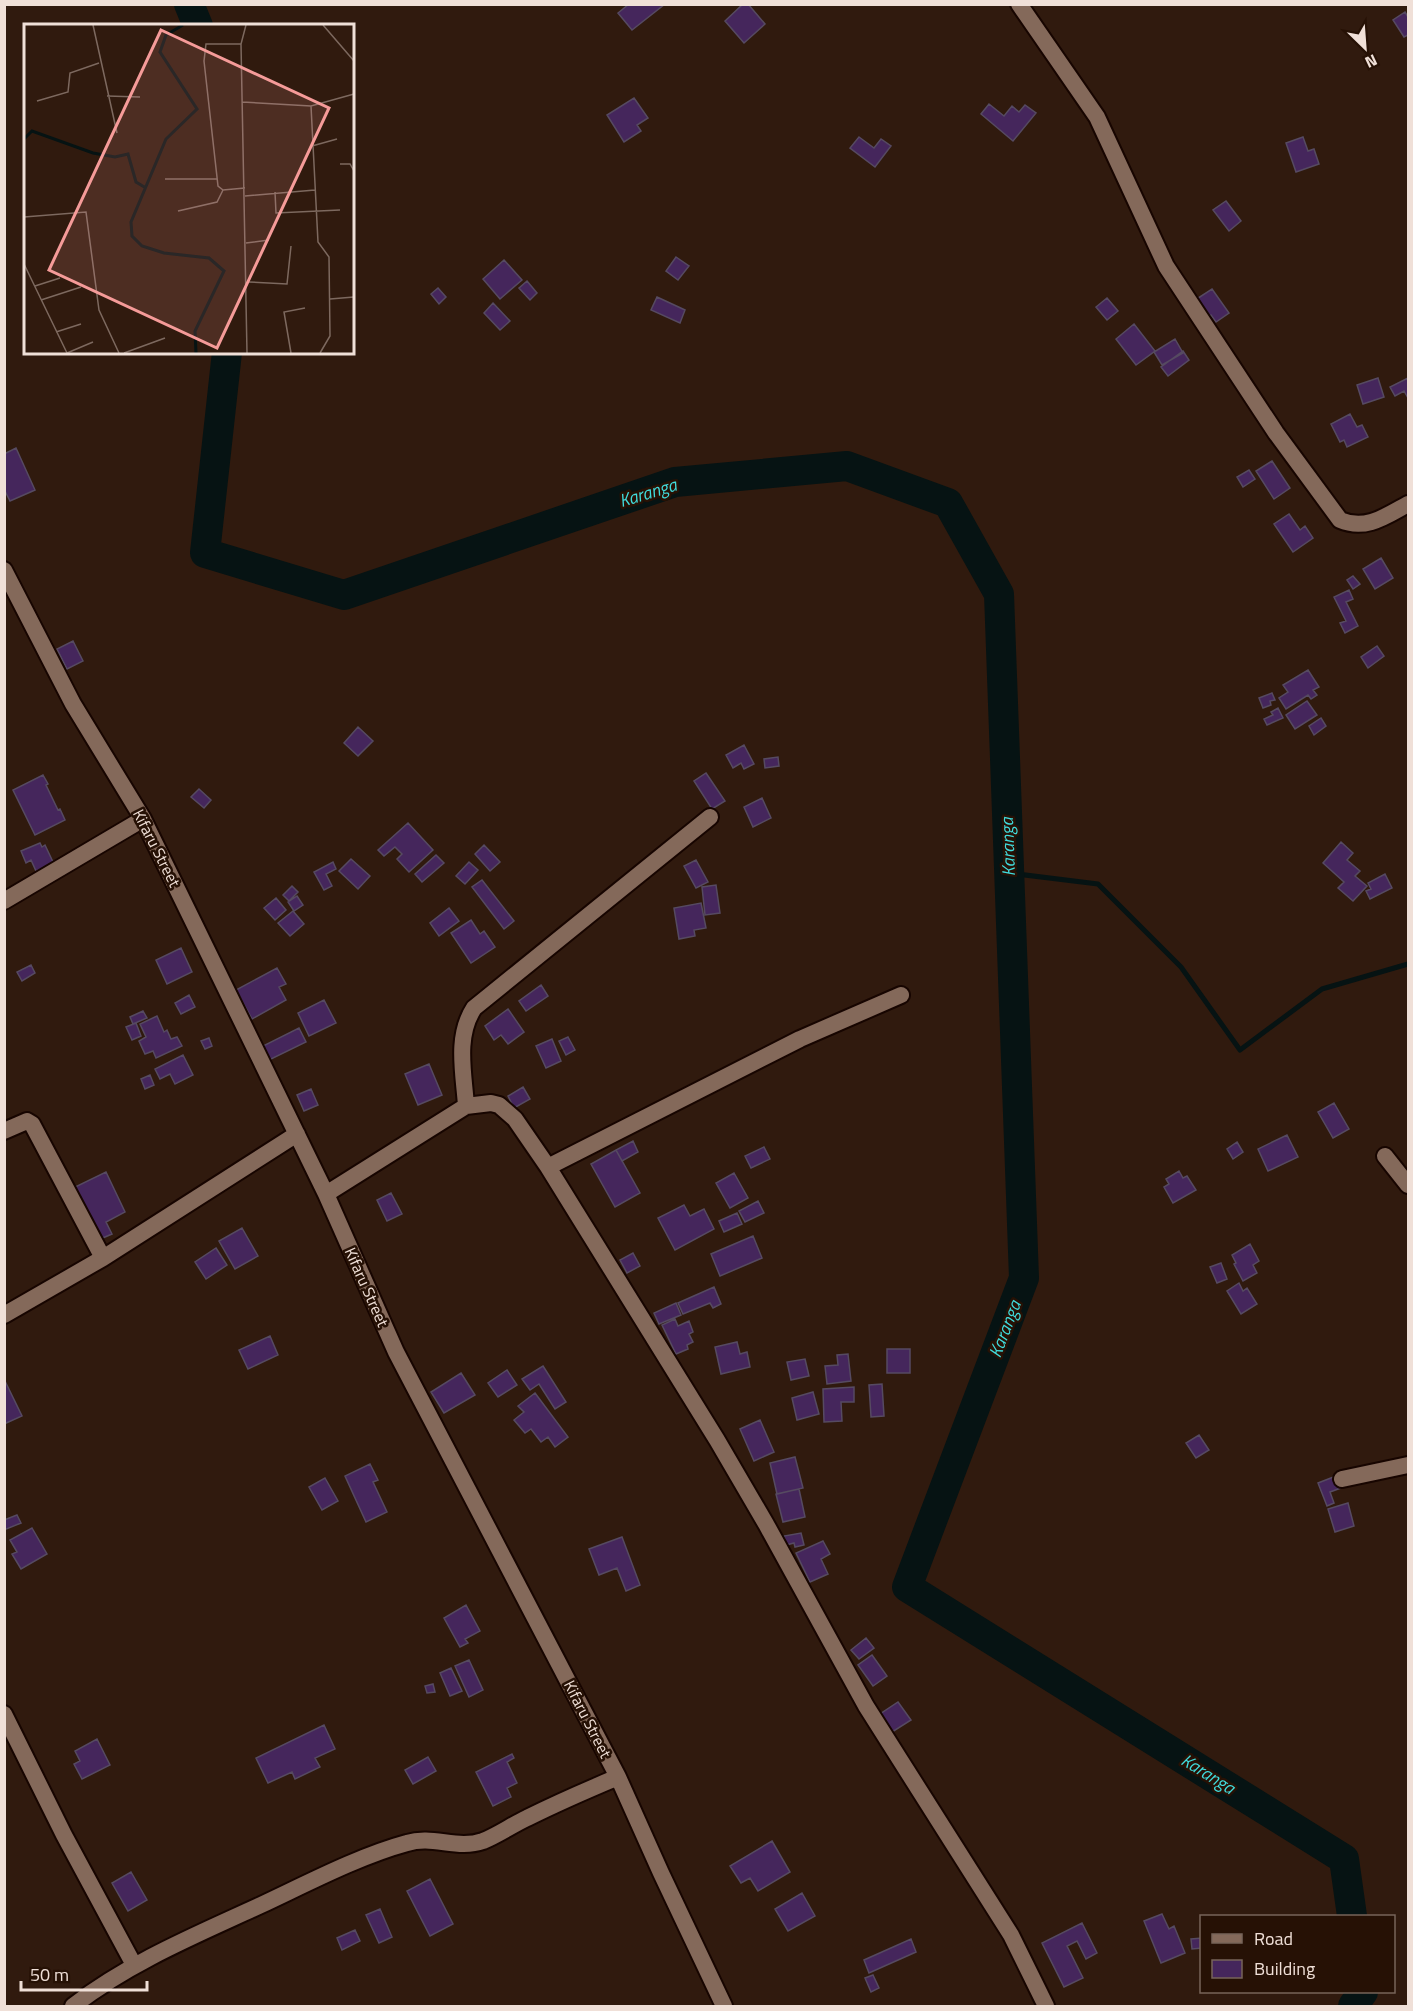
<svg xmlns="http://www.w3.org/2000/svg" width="1413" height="2011" viewBox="0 0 1413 2011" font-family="'Titillium Web',sans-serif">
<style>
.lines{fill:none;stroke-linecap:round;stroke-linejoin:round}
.stream{stroke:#061313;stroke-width:5}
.river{stroke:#061313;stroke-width:30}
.building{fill:#45265c;stroke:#564a61;stroke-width:1.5}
.minor-casing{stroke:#170500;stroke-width:20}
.minor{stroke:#84695a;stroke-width:16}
.labels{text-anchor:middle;stroke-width:5;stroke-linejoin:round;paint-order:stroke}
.street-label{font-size:16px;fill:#f0e0d8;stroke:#261105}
.water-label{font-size:18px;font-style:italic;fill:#40dcdd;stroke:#261105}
.inset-river{fill:none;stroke:#061313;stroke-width:3}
.inset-road{fill:none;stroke:#7d695f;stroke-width:1.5}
.view{fill:#f59b99;fill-opacity:0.15;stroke:#f59b99;stroke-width:3}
.inset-edge{fill:none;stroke:#f0e0d8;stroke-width:3}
</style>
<rect width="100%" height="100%" fill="#301a0e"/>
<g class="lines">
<!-- stream -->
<path class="stream" d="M1009,873l89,11 83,83 59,83 82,-61 86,-25"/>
<!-- river -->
<path class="river" d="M189,4l9,22
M227,352l-22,201 139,42 331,-113 172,-16 101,37 51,91 25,684 -117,309 437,272 8,57
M1353,2006l10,-14"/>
</g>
<!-- building -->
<path class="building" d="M629,4h36l-33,26 -14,-17z
M743,4h5l17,20 -21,19 -19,-22z
M1405,12l3,5v18l-4,2 -11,-17z
M634,98l14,20 -11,7 4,6 -17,11 -17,-27z
M989,104l15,12 8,-10 7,6 6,-7 11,8 -23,28 -32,-27z
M859,137l15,11 7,-9 10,7 -16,21 -25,-19z
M1303,137l5,14 6,-2 5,15 -23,8 -10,-29z
M1226,201l15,20 -12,10 -16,-21z
M676,257l13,9 -11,14 -12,-9z
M504,260l18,20 -22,19 -17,-20z
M527,281l10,12 -7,7 -11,-12z
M438,288l8,9 -7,7 -8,-10z
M1212,289l17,24 -13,9 -5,-7 -7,5 -12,-18z
M657,297l28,13 -5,13 -29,-13z
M1107,298l11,13 -11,9 -11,-13z
M493,303l17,18 -10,9 -16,-17z
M1134,324l21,27 -19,14 -20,-26z
M1175,339l8,14 -21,12 -8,-13z
M1183,351l6,9 -21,16 -7,-9z
M1378,378l6,19 -21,7 -6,-19z
M1408,378v20l-4,-7 -9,5 -5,-9z
M1350,414l7,13 5,-2 6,12 -21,10 -3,-7 -4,2 -9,-18z
M16,448l19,42 -25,11 -6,-12v-35z
M1272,461l18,27 -16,11 -18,-28z
M1249,470l6,9 -12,8 -6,-10z
M1289,514l11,16 5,-4 8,12 -20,14 -19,-28z
M1381,558l12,20 -18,11 -12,-20z
M1353,576l7,8 -7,5 -6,-9z
M1349,590l4,9 -7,3 12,24 -13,7 -5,-10 6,-2 -12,-24z
M73,641l10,20 -16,8 -10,-20z
M1377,646l7,10 -16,12 -7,-11z
M1308,670l11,17 -6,3 4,5 -6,4 -3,-4 -22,14 -7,-11 9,-6 -5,-7z
M1272,693l3,7 -5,1 1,4 -8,3 -4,-10z
M1307,701l10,14 -22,14 -9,-14z
M1278,708l5,10 -16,7 -3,-6 9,-4 -2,-3z
M1321,718l5,8 -12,9 -5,-9z
M358,727l15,14 -15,15 -14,-13z
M744,745l10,19 -10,5 -3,-6 -8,5 -7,-13z
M778,757l1,9 -14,2 -1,-9z
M706,773l19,28 -13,8 -18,-28z
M43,775l5,9 -2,1 12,25 2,-1 5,11 -30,15 -22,-45z
M199,789l12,11 -7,8 -13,-11z
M762,798l9,20 -18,9 -9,-20z
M408,823l25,27 -24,22 -12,-13 5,-5 -7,-7 -11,9 -6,-6z
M1341,842l12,11 -6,7 13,11 -5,5 12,10 -14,15 -15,-13 6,-6 -21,-19z
M40,843l2,4 3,-2 9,19 -18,7 -5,-11 -5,3 -5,-12z
M484,845l16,17 -10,9 -15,-17z
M436,855l8,8 -22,19 -7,-8z
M351,859l19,17 -12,13 -19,-18z
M696,860l12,22 -12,6 -12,-22z
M333,862l3,7 -10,5 6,12 -8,4 -10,-18z
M469,862l9,8 -13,14 -9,-8z
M1385,874l7,14 -22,11 -4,-8 5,-2 -3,-6z
M482,880l32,41 -10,8 -32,-42z
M716,885l4,28 -15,2 -3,-28z
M292,886l6,6 -9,9 -6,-6z
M297,896l6,9 -9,6 -6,-9z
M276,898l10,12 -11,10 -11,-12z
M701,903l5,25 -12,2 1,6 -16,3 -5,-31z
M449,908l10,13 -20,15 -9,-13z
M293,911l11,13 -14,12 -12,-13z
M471,920l9,14 4,-3 11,16 -24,16 -20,-30z
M181,948l11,24 -25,12 -11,-24z
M31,965l4,8 -13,8 -5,-9z
M277,968l9,16 -7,3 7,13 -34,19 -16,-29z
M541,985l7,11 -22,15 -7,-10z
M189,995l6,12 -14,7 -6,-11z
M324,1000l12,23 -27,13 -11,-23z
M508,1009l16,23 -16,12 -7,-9 -7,5 -9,-14z
M143,1011l4,7 -14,6 -3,-7z
M157,1016l7,16 3,-2 4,9 6,-2 5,9 -26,12 -3,-7 -8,3 -6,-13 7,-4 -6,-13z
M136,1023l5,13 -9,4 -6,-13z
M299,1028l7,14 -37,18 -6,-14z
M568,1037l7,13 -9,5 -7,-14z
M209,1038l3,8 -7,3 -4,-8z
M552,1039l9,22 -15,7 -10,-22z
M183,1055l10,20 -18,9 -5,-10 -10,5 -5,-10z
M429,1064l13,31 -24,10 -13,-31z
M150,1075l4,10 -9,4 -4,-10z
M523,1087l7,12 -16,9 -6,-12z
M311,1089l7,16 -14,6 -7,-16z
M1334,1103l15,26 -16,9 -15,-26z
M1287,1135l11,22 -30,14 -10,-22z
M633,1141l5,11 -16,9 -6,-11z
M1237,1142l6,10 -10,7 -6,-10z
M764,1147l6,12 -19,9 -6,-12z
M616,1150l24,43 -25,14 -24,-43z
M1179,1171l4,7 4,-2 9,14 -23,13 -9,-16 5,-3 -3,-5z
M106,1172l19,40 -19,10 6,12 -14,6 -25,-52z
M734,1173l14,25 -18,10 -14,-25z
M391,1193l11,21 -15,7 -10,-21z
M758,1201l6,12 -19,9 -6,-11z
M684,1205l6,11 14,-7 10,20 -39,21 -17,-32z
M737,1213l5,11 -18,8 -5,-11z
M242,1228l16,28 -23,13 -16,-28z
M753,1236l9,22 -42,18 -9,-22z
M1250,1244l9,17 -6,4 4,8 -14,8 -9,-17 2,-1 -4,-8z
M216,1248l11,17 -21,14 -11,-17z
M633,1253l7,13 -13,7 -7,-13z
M1221,1263l6,16 -10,4 -7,-16z
M1239,1283l4,8 4,-3 10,16 -16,10 -14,-23z
M714,1287l7,17 -8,4 -3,-5 -27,11 -5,-11z
M676,1303l5,12 -22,9 -5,-11z
M675,1319l3,7 11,-5 4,11 -4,2 4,8 -6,3 1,4 -12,5 -14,-29z
M270,1336l8,19 -30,14 -9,-19z
M737,1342l3,12 7,-2 3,15 -29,7 -6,-27z
M887,1349h23v24h-23z
M848,1354l3,27 -24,3 -2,-18 13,-1 -1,-10z
M805,1359l4,17 -18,4 -4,-18z
M543,1366l23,36 -11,7 -16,-25 -9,6 -8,-11z
M507,1370l10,15 -19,12 -10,-14z
M461,1373l14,22 -31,18 -13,-21z
M4,1379l18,37 -18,8z
M882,1384l2,32 -13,1 -2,-32z
M854,1387v15h-13l1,19 -18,1 -1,-33z
M813,1392l6,22 -22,6 -5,-22z
M535,1393l33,44 -13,10 -7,-10 -7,5 -10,-13 -6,4 -11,-13 10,-8 -6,-6z
M760,1420l14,32 -20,9 -14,-32z
M1199,1435l10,15 -13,8 -10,-15z
M795,1457l8,31 -26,6 -7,-31z
M370,1464l8,16 -5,2 14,30 -21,10 -21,-46z
M1336,1476l5,12 -11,4 4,11 -7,3 -9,-23z
M325,1478l13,23 -16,9 -13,-23z
M799,1489l6,28 -22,5 -7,-28z
M1348,1503l6,23 -19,6 -7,-23z
M17,1515l4,8 -17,7v-10z
M32,1528l15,26 -26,15 -9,-15 5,-2 -7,-12z
M801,1533l3,12 -9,2 -1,-4 -8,2 -2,-9z
M622,1537l18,48 -14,6 -9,-23 -18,7 -10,-26z
M823,1541l7,13 -9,5 7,15 -18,8 -14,-29z
M466,1605l14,26 -15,8 3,4 -8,4 -16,-29z
M866,1638l8,10 -15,11 -8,-9z
M872,1655l15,21 -14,10 -15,-21z
M469,1660l14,30 -14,7 -14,-31z
M451,1668l11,23 -12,5 -10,-23z
M433,1684l2,8 -8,1 -2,-7z
M898,1702l13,18 -22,14 -12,-18z
M324,1725l11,24 -20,9 5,9 -25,12 -3,-7 -24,11 -12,-25z
M97,1739l13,26 -28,14 -8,-15 6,-3 -5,-10z
M512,1754l2,4 -7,4 10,21 -10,5 4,9 -18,9 -17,-34z
M428,1757l8,14 -23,13 -8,-14z
M772,1841l18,31 -32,19 -8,-13 -9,5 -11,-17z
M131,1872l16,28 -19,11 -16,-28z
M430,1879l23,45 -23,12 -23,-45z
M802,1893l13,23 -27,15 -13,-22z
M380,1909l12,28 -13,6 -13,-28z
M1162,1914l7,15 5,-3 11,27 -24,10 -17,-42z
M1082,1923l15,30 -11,6 -9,-18 -10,5 16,32 -19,9 -22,-44z
M355,1930l5,11 -18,9 -5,-12z
M1202,1938v10l-10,1 -1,-10z
M911,1939l5,13 -47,21 -5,-13z
M873,1975l6,13 -8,4 -6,-14z"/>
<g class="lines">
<defs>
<path id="minor" d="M1019,4l78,113 69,149 110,167 64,87c26,11 46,-4 68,-16
M4,570l69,134 70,115 183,375 70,158 222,425 43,96 63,133
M4,901l139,-82
M466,1106c-2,-32 -11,-69 8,-98l236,-191
M4,1131l23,-10 5,3 71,134
M1385,1156l23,29
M548,1167l252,-128 101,-44
M326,1194l140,-88 25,-3 8,2 16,14 33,48 169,273 49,84 100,182 145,229 35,71
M4,1315l99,-57 194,-124
M1342,1479l66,-14
M4,1714l60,121 70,130
M73,2006c57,-44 123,-71 188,-101 45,-21 98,-49 146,-62 26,-8 50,7 76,-2 15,-6 29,-16 44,-23 30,-15 60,-28 91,-41"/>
</defs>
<!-- minor casing -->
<use href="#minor" class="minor-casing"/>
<!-- minor -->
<use href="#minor" class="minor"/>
</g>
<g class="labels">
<!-- street labels -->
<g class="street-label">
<text transform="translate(157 848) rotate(63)" y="6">Kifaru Street</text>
<text transform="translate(367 1287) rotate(66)" y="6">Kifaru Street</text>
<text transform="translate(588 1719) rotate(63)" y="6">Kifaru Street</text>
</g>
<!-- water labels -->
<g class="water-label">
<text transform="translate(648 493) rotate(-17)" y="6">Karanga</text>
<text transform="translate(1008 847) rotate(-92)" y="6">Karanga</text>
<text transform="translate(1005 1329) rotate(-69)" y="6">Karanga</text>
<text transform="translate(1208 1774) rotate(32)" y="6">Karanga</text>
</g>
</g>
<!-- overview -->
<g transform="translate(24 24)">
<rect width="330" height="330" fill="#301a0e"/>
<path class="inset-river" d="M159,1l-17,10 -6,17 37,57 -31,30 -35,83 1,14 10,10 22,7 45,5 15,13 -29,60 1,22M0,115l8,-8 61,22 22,4 13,-3 8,28 10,6"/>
<path class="inset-road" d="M69,1l24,108M222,1l-5,19 6,309M299,1l31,36M217,20h-35l-2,17 14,125 5,4 22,-2M83,72l33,1M13,77l31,-9 2,-19 29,-10M218,78l69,4 43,-12M287,82l7,136 11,15 1,79 -10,17M288,122l25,-7M316,140h10l4,7M141,155h52M251,168l1,21 64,-3M221,172l70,-6M154,187l39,-9 6,-12M0,193l62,-5 13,98 20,43M222,219l23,-3M0,240l43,89M225,258l38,2 4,-38M11,262l25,-8M306,275l24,-2M17,276l40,-13M32,308l25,-8M43,329l26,-11M100,329l41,-15M267,329l-7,-41 21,-4"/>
<path class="view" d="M137,6l168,78 -112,240 -168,-78z"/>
<rect width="330" height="330" class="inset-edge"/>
</g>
<!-- border -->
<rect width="1413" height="2011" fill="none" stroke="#f0e0d8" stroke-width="12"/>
<!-- legend -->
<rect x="1200" y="1915" width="195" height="78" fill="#261105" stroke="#776459" stroke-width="1.5"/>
<rect x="1212" y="1934" width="30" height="9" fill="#84695a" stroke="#776459" stroke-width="1.5"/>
<text x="1254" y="1945" font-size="18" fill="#f0e0d8">Road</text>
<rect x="1212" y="1960" width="30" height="18" fill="#45265c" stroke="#776459" stroke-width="1.5"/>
<text x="1254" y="1975" font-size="18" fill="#f0e0d8">Building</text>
<!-- north arrow -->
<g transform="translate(1365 48) rotate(155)" stroke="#261105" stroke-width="4.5" paint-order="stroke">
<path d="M0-4.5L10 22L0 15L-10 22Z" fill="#f0e0d8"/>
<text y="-9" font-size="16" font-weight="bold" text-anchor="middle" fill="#f0e0d8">N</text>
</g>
<!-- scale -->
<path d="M21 1981v9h126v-9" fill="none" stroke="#f0e0d8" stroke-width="3"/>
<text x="30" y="1981" font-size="18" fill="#f0e0d8" stroke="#261105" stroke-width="4.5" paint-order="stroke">50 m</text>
</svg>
